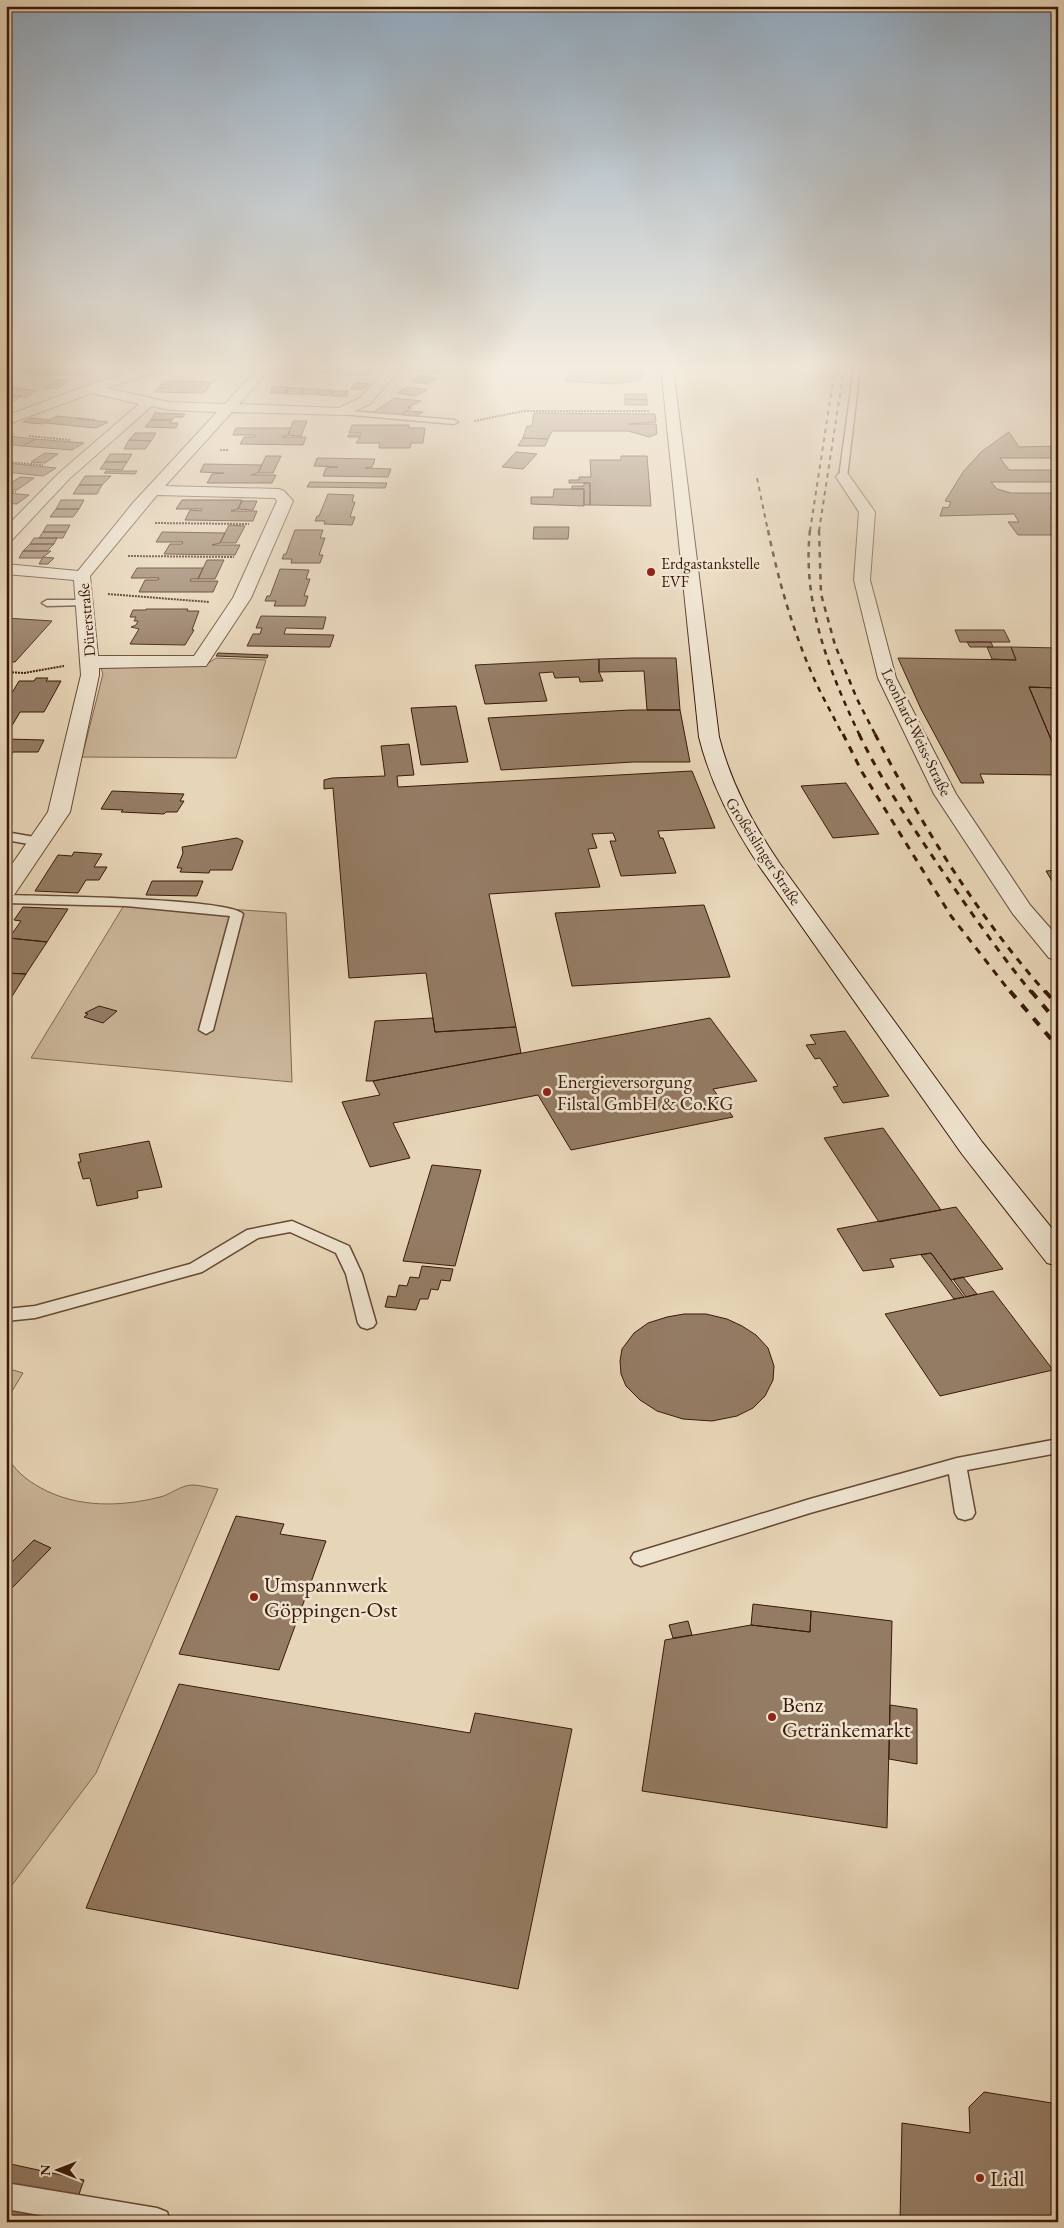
<svg xmlns="http://www.w3.org/2000/svg" width="1064" height="2228" viewBox="0 0 1064 2228" font-family="'EB Garamond',serif">
<style>
.green{fill:#cab599;stroke:#826751}
.building{fill:#947b63;stroke:#3b1909}
.lines{fill:none;stroke-linecap:round;stroke-linejoin:round}
.service-casing{stroke:#664834;stroke-width:3}
.minor-casing{stroke:#664834;stroke-width:2}
.secondary-casing{stroke:#3b1909;stroke-width:2}
.path{stroke:#3b1909;stroke-width:2;stroke-dasharray:2 1;stroke-linecap:butt}
.service{fill:#efe4d0;fill-rule:evenodd}
.minor{fill:#efe4d0;fill-rule:evenodd}
.secondary{fill:#efe4d0;fill-rule:evenodd}
.rail-far3{stroke:#3b1909;stroke-width:2;stroke-dasharray:4.5 4.5;stroke-linecap:butt}
.rail-far2{stroke:#3b1909;stroke-width:2.5;stroke-dasharray:5.5 5.5;stroke-linecap:butt}
.rail-far1{stroke:#3b1909;stroke-width:3;stroke-dasharray:7 7;stroke-linecap:butt}
.rail{stroke:#3b1909;stroke-width:4;stroke-dasharray:9 9;stroke-linecap:butt}
.poi-dot{fill:#8f2418;stroke:#efe4d0;stroke-width:2}
.labels{text-anchor:middle;stroke-width:5;stroke-linejoin:round;paint-order:stroke}
.far-poi-label{font-size:16px;fill:#3b1909;stroke:#efe4d0;text-anchor:start}
.far-street-label{font-size:16px;fill:#3b1909;stroke:#efe4d0}
.poi-label{font-size:19px;fill:#3b1909;stroke:#efe4d0;text-anchor:start}
.near-poi-label{font-size:22px;fill:#3b1909;stroke:#efe4d0;text-anchor:start}
</style>
<rect width="100%" height="100%" fill="#e7d5b7"/>
<filter id="stains"><feTurbulence type="fractalNoise" baseFrequency=".004" numOctaves="4"/><feColorMatrix values="0 0 0 0 .2 0 0 0 0 .09 0 0 0 0 .02 0 0 0 .5 -.17"/></filter>
<radialGradient id="worn" r=".72"><stop offset=".6" stop-color="#630" stop-opacity="0"/><stop offset="1" stop-color="#630" stop-opacity=".3"/></radialGradient>
<!-- green -->
<path class="green" d="M216,658l50,2 -30,98 -154,-1 21,-83 -3,-9 104,1z
M126,902l160,11 6,169 -261,-24z
M6,1368l17,5 -17,28z
M6,1454c7,15 20,26 35,34 36,20 80,19 119,9 10,-2 21,-12 32,-12 8,0 18,3 26,4l-122,284 -90,120z"/>
<!-- building -->
<path class="building" d="M26,368l24,1 -9,5 -22,-1z
M295,368h18l-2,4h-18z
M313,368h14l-2,5h-14z
M424,368h20l-8,5 -17,-2z
M573,368h73l-6,12 -25,4 -50,-3z
M725,368h55l1,2 -56,-1z
M50,369l41,2 -7,5 -43,-2z
M327,369h14l-2,5h-15z
M341,369h16l-2,6 -16,-1z
M357,370h14l-2,5h-14z
M420,375l18,3 -11,6 -16,-2z
M56,380h13l-12,9 -13,-1z
M164,381l48,1 -8,11 -49,-1 4,-5h11l2,-2h-12z
M356,383l13,1 -6,5h-12z
M273,387h16l-3,6h-16z
M408,387l15,2 4,1 -11,6 -19,-3z
M288,388h16l-2,6h-16z
M6,389l30,1 -9,7 -19,-1z
M303,389h16l-1,5h-17z
M319,390h14l-1,5h-15z
M333,391h15l-1,5h-16z
M625,394h21l1,6 -22,-1z
M6,396h15l-11,8h-4z
M394,398l27,3 -13,6 4,1 -12,7 -26,-3z
M625,399l22,1v5h-22z
M407,411l16,1 -10,5 -13,-2z
M155,413l30,1 -2,3h-9l-2,3h-21z
M534,413l121,1 1,8 -27,2h27l1,10 -8,3 -21,-6h-76l-4,8 -25,-1 4,-12h5z
M57,416l51,6 -12,6 -51,-5z
M31,418l19,2 -8,4 -19,-2z
M151,420h21l-2,3h8l-2,5 -31,-1z
M293,421h14l-6,15 -13,-1z
M352,425h57v3h16l-2,15h-12l-1,5h-31l1,-5h-24l4,-6h-12v-2h13v-2h-12z
M236,428h55l-3,7 -6,2h24l-3,8 -63,-1 4,-7h11l1,-2h-23z
M1009,432l10,15 39,-1v17l-4,-5h-54l9,12h49v12h-67l6,7 14,4h47v15h-8l8,10v17h-40l-10,-13h11l-5,-8 -74,2 3,-9 5,1 3,-6 -6,-1 18,-29 18,-20z
M135,433h21l-5,8 -22,-1z
M8,436l27,3 -12,7 -17,-2z
M523,438l25,1 -3,7h-27z
M35,439l49,4 -12,7 -49,-4z
M129,440l22,1 -6,8h-21z
M516,452l21,2 -14,15 -21,-2z
M45,453l13,1 -13,9 -14,-1z
M110,454h22l-5,8h-22z
M266,456h15l-8,17h-15z
M621,456h26l4,50 -61,-1v-22h-21v-3h10v-3h12l-1,-17h31z
M317,458l58,1 -3,8 -7,1 26,1 -3,8 -65,-1 3,-8 12,-1 -24,-1z
M105,462h22l-5,8 -22,-1z
M6,463l50,5 -13,8 -37,-4z
M204,464l58,1 -4,8 -7,2h25l-4,8h-65l5,-9 12,-1 -24,-1z
M106,471h31l-2,3 -31,-1z
M85,476h26l-9,9h-23z
M20,477l14,1 -17,12 -11,-1v-3z
M310,482l77,1 -2,5 -78,-1z
M584,483h6v22h-6v-16h-12v-3h12z
M79,485h23l-5,9h-24z
M554,489h30v17l-53,-2v-7h22z
M6,493l23,2 -12,9 -11,-1z
M328,494l26,1 -2,7h3l-5,15h5l-3,8 -28,-1 1,-3h-10l2,-5h2z
M61,500h23l-5,9h-23z
M182,500h60l-4,9 -7,2h26l-4,10 -68,-1 5,-10 11,1 1,-2h-26z
M242,501h15l-4,9 -15,-1z
M56,509h23l-6,8h-23z
M47,525h23l-4,7h-23z
M229,525l16,1 -9,17h-16z
M534,527h35l-1,12h-35z
M295,530h28l-3,8h5l-6,17h4l-3,8h-29l1,-4h-10l2,-5h2z
M43,532h23l-3,6h-24z
M162,532l63,1 -5,10 -8,2h28l-5,10 -71,-1 6,-10h12l1,-2h-27z
M34,538h23l-3,6h-24z
M30,544h24l-7,7h-24z
M23,551h28l-9,7h-23z
M43,557l11,1 -6,6h-9z
M207,560h17l-9,19h-17z
M137,568h66l-5,11h-7l-1,2h28l-5,11h-74l6,-12h13l1,-2h-28z
M280,569l29,1 -3,9h4l-6,17h4l-3,10h-31l2,-5h-11l2,-5h3z
M146,609h42l-1,2h12l-7,19h2l-9,15 -55,-1 9,-15 -8,-2 5,-2 2,-4h-4l2,-4h-6l3,-7h13z
M261,616l65,1 -3,12 -37,-1 -2,6 50,1 -4,12 -83,-1 6,-12h7l2,-6h-6z
M6,618l46,3 -37,41h-9z
M955,630h49l6,12h-50z
M967,642h24l2,5h-23z
M987,647h24l5,13 -24,-1z
M1011,647l47,1v40l-29,-1 29,69v19l-78,-1 4,9h-23l-40,-74 -23,-51 118,2z
M218,653l50,2 -1,3 -51,-2z
M633,658h43l4,52h-33l-3,-39 -45,1v-13z
M599,659v13l4,9 -23,1 -1,-5 -24,1 -2,-6 -14,1 8,28 -62,3 -10,-39z
M36,678h12l-2,3h15l-17,31h-24l-14,24v-33l13,-22h15z
M1029,687l28,1 1,2v66z
M456,706l12,56 -47,3 -10,-57z
M630,710h50l10,52h-57l-132,8 -13,-52z
M6,739l38,1 -6,12h-25l-7,13z
M409,744l5,31 -17,1 1,11 294,-16 23,57 -57,3 2,7h3l13,35 -55,3 -11,-35h6l-3,-8 -21,1 5,14 -9,1 12,38 -111,7 27,133 -81,5 -9,-59 -77,5 -16,-190 -9,1v-9l8,-2 53,-2 -4,-30z
M846,783l33,51 -46,4 -32,-52z
M112,791l72,3 -4,7h4l-7,11h-11l-2,2 -43,-2 2,-2 -22,-1z
M237,838l6,3 -11,29h-22l-1,3 -29,-1 2,-4h-5l6,-15 -1,-6z
M74,852l28,2 -8,13h13l-8,13h-13l-8,13 -43,-2 23,-36 14,1z
M1058,870v21l-12,-20z
M152,881h51l-6,15 -51,-1z
M704,905l26,72 -158,9 -17,-73z
M23,907l45,2 -21,33 -38,-4 12,-17 -7,-1z
M9,938l38,4 -21,32 -20,-1v-30z
M6,973l20,1 -20,32z
M99,1006l18,5 -14,12 -19,-6 4,-3 -3,-1z
M433,1018l2,14 81,-5 5,26 -148,28h-7l9,-60z
M710,1018l47,63 -44,8 20,28 -162,33 -33,-55 -145,28 17,35 -40,9 -28,-65 38,-7 -7,-14z
M845,1031l44,65 -46,7 -10,-16 5,-1 -18,-28 -5,1 -9,-14 10,-1 -6,-9z
M883,1128l58,82 -62,12 -55,-84z
M149,1141l13,46 -25,4 1,7 -41,8 -7,-28 -7,1 -5,-17h3l-2,-8z
M432,1165l49,5 -26,96 -52,-5z
M956,1207l47,62 -52,11 -20,-27 -41,6 4,8 -31,4 -26,-42z
M931,1253l20,27 13,17 -10,2 -33,-44z
M422,1266l31,3 -3,12 -9,-1 -3,10 -7,-1 -3,10h-8l-4,11 -31,-3 3,-11 8,1 3,-12 8,1 3,-9 9,1z
M963,1277l14,17 -11,3 -13,-18z
M993,1291l60,79 -113,26 -55,-82z
M684,1314h22l21,5 15,7 14,9 12,13 6,18 -1,14 -8,16 -12,12 -16,8 -25,5 -29,-2 -26,-8 -17,-11 -14,-14 -5,-12 -1,-13 2,-12 12,-16 14,-10 19,-6z
M236,1516l48,8 -4,10 46,7 -47,129 -100,-16z
M34,1540l17,8 -45,46v-26z
M753,1604l58,7 -1,21 -59,-7z
M811,1611l81,10 -5,207 -245,-37 23,-151 86,-15 59,7z
M688,1621l4,14 -19,3 -4,-13z
M179,1684l291,49 5,-20 97,16 -54,260 -432,-81z
M890,1705l27,4v55l-28,-5z
M984,2092l74,12v118h-158l2,-99 68,10 -1,-26z
M6,2163l78,17 -15,42h-63z"/>
<g class="lines">
<defs>
<path id="service" d="M854,368h6l-13,109 -4,2 -4,-2z
M338,410l116,10 4,2 -4,2 -113,-10 -4,-2z
M84,600l5,3 -2,2 -40,1 -5,-3 5,-3z
M6,832l34,6 6,4 -6,4 -34,-6z
M6,895c32,1 224,3 237,19l-30,116 -7,4 -7,-4 31,-114 -104,-10 -120,-3z
M292,1221l57,25 13,28 14,49 -3,4 -6,2 -6,-2 -3,-4 -12,-49 -10,-21 -46,-21 -32,6 -56,34 -167,46 -29,3v-12l29,-3 155,-42 57,-34z
M1058,1439v14l-91,17 8,43 -3,5 -7,2 -7,-2 -3,-5 -6,-39 -139,39 -169,53 -7,-3 -3,-5 3,-5 176,-54 147,-41z
M6,2183l151,25 10,4 3,10h-92l-72,-13z"/>
<path id="minor" d="M146,368h18l-2,3 -56,17 63,14 56,2 33,-36h13l-32,36 100,4 21,-10 28,-30h13l-31,36 -24,11 -114,-3 -67,74 114,3 5,2 9,10 -42,97 -45,68 -107,2v7l-29,137 -56,83 -8,2v-24l42,-61 33,-137 -7,-95 -68,-6v-10l72,7 55,-68 84,-91 -48,-2 -17,-4 -83,73 -57,61 -6,2v-15l53,-54 80,-69 -47,-11 -86,32v-9l80,-30zM157,495l118,3 2,3 -44,97 -39,58h-96l-8,-80z
M843,473l5,1 27,38 -5,68 26,98 60,116 74,111 28,32v23l-9,-2 -36,-44 -79,-120 -56,-116 -24,-98 5,-68 -23,-35 2,-3z"/>
<path id="secondary" d="M661,368h12l46,369c12,47 34,87 61,127l202,278 76,94v30l-11,-3 -85,-109 -202,-287c-27,-41 -49,-82 -61,-130z"/>
</defs>
<!-- service casing -->
<use href="#service" class="service-casing"/>
<!-- minor casing -->
<use href="#minor" class="minor-casing"/>
<!-- secondary casing -->
<use href="#secondary" class="secondary-casing"/>
<!-- path -->
<path class="path" d="M37,368l42,2
M337,368l27,1
M6,387l22,2
M76,418l19,2
M474,421l50,-10h125
M29,436l41,4
M220,450h9
M6,462l37,3
M6,491l10,1
M155,523l94,1
M128,556l106,1
M108,594l101,8
M6,672l18,1 40,-7"/>
<!-- service -->
<use href="#service" class="service"/>
<!-- minor -->
<use href="#minor" class="minor"/>
<!-- secondary -->
<use href="#secondary" class="secondary"/>
<!-- rail-far3 -->
<path class="rail-far3" d="M757,478l11,53
M810,531l25,-163
M819,531l25,-163"/>
<!-- rail-far2 -->
<path class="rail-far2" d="M768,530c10,49 24,98 44,144 9,21 21,41 31,62
M810,530c-8,73 19,141 50,206
M819,530l2,64 14,51 22,54 19,37"/>
<!-- rail-far1 -->
<path class="rail-far1" d="M843,734l19,38 89,144 60,77
M859,734c23,48 53,92 82,135 29,42 58,84 91,124
M875,734c47,92 102,181 171,259"/>
<!-- rail -->
<path class="rail" d="M1010,991l48,56
M1031,991l27,32
M1045,991l13,15"/>
</g>
<!-- sky -->
<linearGradient id="sky" x2="0" y2="1"><stop stop-color="#90a8bd"/><stop offset="0.54" stop-color="#f4ecdf"/><stop offset="1" stop-color="#f4ecdf" stop-opacity="0"/></linearGradient>
<rect width="1064" height="680" fill="url(#sky)"/>
<!-- markers -->
<g class="poi-dot">
<circle cx="651" cy="572" r="5"/>
<circle cx="547" cy="1092" r="5"/>
<circle cx="254" cy="1597" r="5"/>
<circle cx="772" cy="1717" r="5"/>
<circle cx="980" cy="2178" r="5"/>
</g>
<g class="labels">
<!-- far-poi labels -->
<g class="far-poi-label">
<text x="661" y="569">Erdgastankstelle<tspan x="661" dy="18">EVF</tspan></text>
</g>
<!-- far-street labels -->
<g class="far-street-label">
<text transform="translate(86 620) rotate(-95)" y="6">Dürerstraße</text>
<text transform="translate(917 732) rotate(64)" y="6">Leonhard-Weiss-Straße</text>
<text transform="translate(764 851) rotate(57)" y="6">Großeislinger Straße</text>
</g>
<!-- poi labels -->
<g class="poi-label">
<text x="557" y="1088">Energieversorgung<tspan x="557" dy="22">Filstal GmbH &amp; Co.KG</tspan></text>
</g>
<!-- near-poi labels -->
<g class="near-poi-label">
<text x="264" y="1592">Umspannwerk<tspan x="264" dy="25">Göppingen-Ost</tspan></text>
<text x="782" y="1712">Benz<tspan x="782" dy="25">Getränkemarkt</tspan></text>
<text x="990" y="2186">Lidl</text>
</g>
</g>
<!-- margin -->
<rect width="1064" height="2228" fill="none" stroke="#e7d5b7" stroke-width="25"/>
<rect x="8" y="8" width="1049" height="2213" fill="none" stroke="#3b1909" stroke-width="2.5"/>
<rect x="12" y="12" width="1039" height="2203" fill="none" stroke="#3b1909"/>
<!-- north arrow -->
<g transform="translate(58 2170) rotate(270)" stroke="#efe4d0" stroke-width="4" paint-order="stroke">
<path d="M0-4L9 19L0 12L-9 19Z" fill="#3b1909"/>
<text y="-8" font-size="14" font-weight="bold" text-anchor="middle" fill="#3b1909">N</text>
</g>
<rect width="100%" height="100%" filter="url(#stains)"/>
<rect width="100%" height="100%" fill="url(#worn)"/>
</svg>
